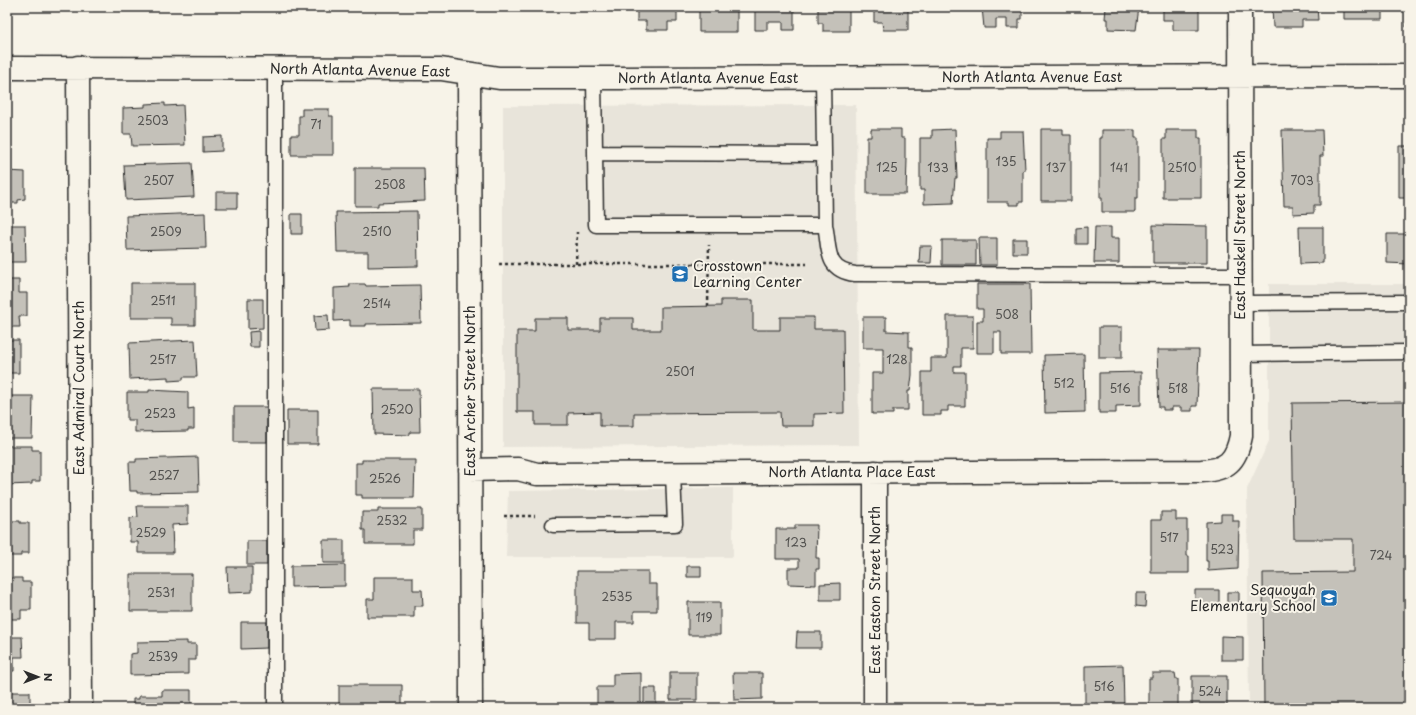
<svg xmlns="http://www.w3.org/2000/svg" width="1416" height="715" viewBox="0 0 1416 715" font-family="'Playpen Sans',sans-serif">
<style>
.built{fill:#e8e4da}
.building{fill:#c4c1b9;stroke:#2b2b2b}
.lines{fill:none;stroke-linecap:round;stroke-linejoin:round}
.lane-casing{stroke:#2b2b2b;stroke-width:17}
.street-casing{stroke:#2b2b2b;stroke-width:25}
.path{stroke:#2b2b2b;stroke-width:2.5;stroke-dasharray:3 3;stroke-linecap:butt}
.lane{stroke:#f7f3e8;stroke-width:14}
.street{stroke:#f7f3e8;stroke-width:22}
.labels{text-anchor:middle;stroke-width:4;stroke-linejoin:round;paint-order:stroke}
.number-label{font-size:12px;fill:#51504e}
.street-label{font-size:14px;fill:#2b2b2b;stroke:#f7f3e8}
.poi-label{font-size:14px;fill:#2b2b2b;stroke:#f7f3e8;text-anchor:start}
</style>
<rect width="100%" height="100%" fill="#f7f3e8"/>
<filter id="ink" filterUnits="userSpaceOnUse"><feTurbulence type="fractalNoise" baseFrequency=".025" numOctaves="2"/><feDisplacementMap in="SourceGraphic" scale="8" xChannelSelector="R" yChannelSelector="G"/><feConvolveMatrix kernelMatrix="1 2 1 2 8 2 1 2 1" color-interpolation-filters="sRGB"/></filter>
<g filter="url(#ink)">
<!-- built -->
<path class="built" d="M856,105l3,340 -356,2v-341z
M1269,284h140v424h-160l-2,-219 22,-48z
M733,488v69h-227l2,-66z"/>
<!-- building -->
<path class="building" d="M637,7h40v15h-9v8h-22v-9h-9z
M699,7h38v25h-38z
M755,7h39v23h-11v-8h-16v8h-12z
M818,7h31v24h-26v-8h-5z
M874,7h34v23h-25l-1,-8h-8z
M982,7h40v12h-3v9h-12v-9h-11v9h-12z
M1106,7h33l-3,23 -28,-1v-10h-3z
M1163,7h36v23h-26v-10h-10z
M1272,7h45l1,13h-16v7h-29z
M1344,7h38v12h-38z
M1406,7h3v20h-3z
M165,103v3l18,-1 2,40 -53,1 -1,-12h-8v-26l22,-1v-3z
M302,109h27v7h4v39h-42v-20h8v-19h3z
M871,129h30v9h4v21h2l-1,35h-39v-57h4z
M955,129l2,49h-2l-2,25 -29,1v-14h-4v-52h12v-8z
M1041,129h22v6h8v66h-30z
M1102,130h33v8h3v60h-3v14h-33v-14h-2v-60h2z
M1166,130h32v8h3v60h-38v-59h3z
M1282,130h40l1,26h-3v49h-6v8l-21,1v-8h-9z
M1000,131h23l2,39h-2v32h-4v3h-10v-3h-22v-64h13z
M222,136v15l-19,1v-15z
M1399,146h10v52h-10z
M192,163l2,34 -68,3 -2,-35z
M355,168h69l1,33 -47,2v3h-23z
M7,171l18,1v27l-7,1v3h-11z
M216,192h21v16h-21z
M417,211l1,55 -50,1v-15h-31l-1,-40z
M205,213l1,35 -79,2 -1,-34z
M291,214h11v20h-11z
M7,225h18l1,37h-19z
M1153,225l54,1v37h-54z
M1087,227v17h-11v-16z
M1095,227h16v11h8v25h-25z
M1299,227h24v36l-23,1z
M1387,234h22v30l-22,-1z
M979,238h18v27h-17z
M1013,239h14v14h-14z
M942,240h34v25h-34z
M920,246h12l-1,17h-12z
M7,280h12v13h8v23h-8l1,11h-13z
M131,283h64v42h-24v-7h-40z
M349,284h16l1,2 54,-1 1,38 -55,1v2h-16v-6l-16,1v-33l16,-1z
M977,284h53l1,70h-30v-22h-7v21h-17v-32h6v-12h-6z
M248,299h15v29l-15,1z
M721,300h32v30h27v-13h34v12h29l1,84 -30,1v12h-33l-1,-14 -146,1v13h-34v-14l-32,1v12h-33v-13h-18v-81h18v-13h33v12h32v-12h33v12h28v-23l60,-1z
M328,315l1,15 -14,1 -1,-15z
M947,316h26v32h-12v18h-7v6h11v34h-17v5h-7v4h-19v-43h9v-14h16z
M863,317h23v14l23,1v15h3v28l-2,16h-2v19h-15v4h-21v-41h11v-25h-20z
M1099,327h23v31h-23z
M259,331v16h-9l-1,-15z
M7,340h12v33h-12z
M195,340l2,37h-14v3l-15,1v-4l-38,2 -1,-36z
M1157,350h42l-2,56h-5v5h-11v-4h-9v3h-9v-3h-4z
M1084,354l1,58 -40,1 -1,-58z
M1141,372v33l-25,1v7h-17v-40z
M373,389h46l1,43h-10v3l-36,-1z
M149,390l39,2v17l6,-1v21h-6v2l-53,1v-12h-8v-28h22z
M7,396h26l-1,42h-25z
M1409,402v306h-145l-1,-135 90,-1v-33h-59l-2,-136z
M234,407h33v35h-33z
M287,410h31v34h-31z
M7,446h25v4h8v31h-8v3l-25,1z
M198,457l1,35 -62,1v-2h-7l-1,-29h7v-3z
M362,460h53l-1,38h-52v-3h-6v-32h6z
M137,506h51v18l-16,1 1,28h-35v-11h-8v-24l8,-1z
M378,509h44v21h-9v14h-48v-14h-3v-18h16z
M1161,512h15v8h11v36h2v17h-38v-53h10z
M1221,514h12v7h6l-1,48 -30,2v-10h-2v-39l15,-1z
M7,521h13v2h9v30h-8v3h-14z
M795,525h22l-1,33h3v11h-3v16l-28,-1v-16h11v-9h-23v-30h19z
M323,540h21v23h-21z
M247,541h20v24h-20z
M345,565v21l-54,1v-21z
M687,566h14v11h-14z
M227,567h25v25l-24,1z
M577,571h71v13h9v27h-23v11h-18v17h-27v-16h-12z
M130,574h62v37h-62z
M374,577h39v13h9l1,16h-9v11h-47v-18h7z
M7,578h15v4h9v28h-10v9h-14v2z
M840,583v17h-20v-16z
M1195,590h24v20h-24z
M1227,592h12v15l-12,1z
M1136,593h10l-1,14 -9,-1z
M688,602h32v33h-32z
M241,622h26v26l-26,1z
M797,632h24v16h-25z
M1221,636l22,1v23h-22z
M7,637h15l1,20h-9v14h-7z
M187,641v3h9v16h-8v14l-58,1v-21l7,-1v-11z
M1123,665l1,43h-39v-42z
M670,672h27v28h-27z
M641,673v35h-44v-21h16v-13z
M733,673h29v26l-28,1z
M1152,673h23l1,6h2v29h-29v-30h3z
M1192,676h35v32h-35z
M339,685h63v23h-63z
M644,688h12v20h-12z
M162,690h29v18h-58v-9h6v-3h23z
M7,692h23v16h-23z
M700,706h16v2h-16z"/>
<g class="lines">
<defs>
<path id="lane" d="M275,68v640
M594,78l2,147h229l-2,-147
M595,153l229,1
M825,225c5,23 -1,45 30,49l385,1
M1240,303l169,-1
M1241,354l168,-2
M553,525l122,-1 -2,-51"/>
<path id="street" d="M78,67l3,641
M7,68l434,1 58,9h117l793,-2
M469,74l2,634
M470,470l48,-1 19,5 664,-3c26,-1 35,-10 40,-35l-1,-429
M875,472v236"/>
</defs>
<!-- lane casing -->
<use href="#lane" class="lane-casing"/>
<!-- street casing -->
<use href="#street" class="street-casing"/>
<!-- path -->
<path class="path" d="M499,264h308
M576,264l1,-32
M708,306l1,-61
M504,516h31"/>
<!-- lane -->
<use href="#lane" class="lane"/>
<!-- street -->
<use href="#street" class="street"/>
</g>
</g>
<!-- icons -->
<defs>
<symbol id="school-square" viewBox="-11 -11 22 22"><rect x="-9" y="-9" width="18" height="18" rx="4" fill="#1f6fb2" stroke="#f7f3e8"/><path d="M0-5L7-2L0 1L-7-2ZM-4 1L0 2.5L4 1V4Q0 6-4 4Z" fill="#fff"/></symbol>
</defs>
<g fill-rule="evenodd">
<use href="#school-square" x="670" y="264" width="20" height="20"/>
<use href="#school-square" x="1319" y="588" width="20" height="20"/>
</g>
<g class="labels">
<!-- number labels -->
<g class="number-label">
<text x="153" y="125">2503</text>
<text x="316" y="129">71</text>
<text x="1006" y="166">135</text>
<text x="887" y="172">125</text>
<text x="938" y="172">133</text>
<text x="1056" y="172">137</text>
<text x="1119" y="172">141</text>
<text x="1182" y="172">2510</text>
<text x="159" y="185">2507</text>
<text x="1302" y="185">703</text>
<text x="390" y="189">2508</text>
<text x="166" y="236">2509</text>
<text x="377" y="236">2510</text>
<text x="163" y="305">2511</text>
<text x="377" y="308">2514</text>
<text x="1007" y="319">508</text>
<text x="163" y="364">2517</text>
<text x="897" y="364">128</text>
<text x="680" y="376">2501</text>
<text x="1064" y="388">512</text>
<text x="1120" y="393">516</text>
<text x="1178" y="393">518</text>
<text x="397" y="414">2520</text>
<text x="160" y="418">2523</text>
<text x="164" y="480">2527</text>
<text x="385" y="483">2526</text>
<text x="392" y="525">2532</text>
<text x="151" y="537">2529</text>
<text x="1169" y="542">517</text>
<text x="796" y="547">123</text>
<text x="1222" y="554">523</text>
<text x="1381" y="560">724</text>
<text x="161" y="597">2531</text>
<text x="617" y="601">2535</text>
<text x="704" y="622">119</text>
<text x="163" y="661">2539</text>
<text x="1104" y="691">516</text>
<text x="1210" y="696">524</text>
</g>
<!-- street labels -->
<g class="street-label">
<text transform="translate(360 70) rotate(1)" y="5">North Atlanta Avenue East</text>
<text x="1032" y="82">North Atlanta Avenue East</text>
<text x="708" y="83">North Atlanta Avenue East</text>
<text transform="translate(1240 235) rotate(-90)" y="5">East Haskell Street North</text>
<text transform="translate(79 388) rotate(-90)" y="5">East Admiral Court North</text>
<text transform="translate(470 391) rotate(-90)" y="5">East Archer Street North</text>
<text x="852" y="477">North Atlanta Place East</text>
<text transform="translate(875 590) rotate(-90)" y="5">East Easton Street North</text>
</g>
<!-- poi labels -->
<g class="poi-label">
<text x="693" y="271">Crosstown<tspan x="693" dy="16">Learning Center</tspan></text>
<text x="1316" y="595" text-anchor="end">Sequoyah<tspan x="1316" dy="16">Elementary School</tspan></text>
</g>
</g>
<!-- margin -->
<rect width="1416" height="715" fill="none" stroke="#f7f3e8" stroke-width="24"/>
<rect x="12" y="12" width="1392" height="691" fill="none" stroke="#2b2b2b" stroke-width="1.5" filter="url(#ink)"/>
<!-- north arrow -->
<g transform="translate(38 677) rotate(90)" stroke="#f7f3e8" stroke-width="3" paint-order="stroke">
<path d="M0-3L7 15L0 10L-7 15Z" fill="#2b2b2b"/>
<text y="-6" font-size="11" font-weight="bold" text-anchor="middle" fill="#2b2b2b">N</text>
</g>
</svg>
